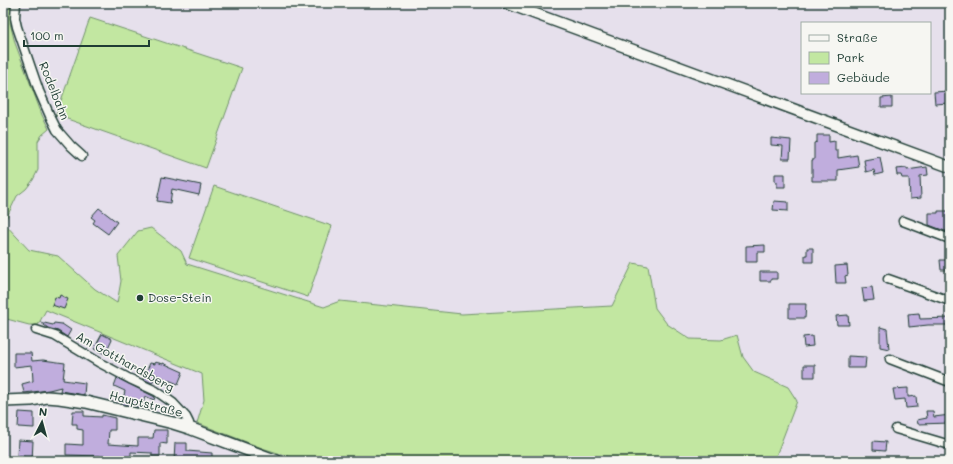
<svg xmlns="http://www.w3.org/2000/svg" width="953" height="464" viewBox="0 0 953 464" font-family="Mali,sans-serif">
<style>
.green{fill:#c2e7a1;stroke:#70926a}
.building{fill:#c0addd;stroke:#1f3d34}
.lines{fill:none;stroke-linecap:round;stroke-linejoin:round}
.minor-casing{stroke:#1f3d34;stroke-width:11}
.tertiary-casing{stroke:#1f3d34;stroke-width:13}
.secondary-casing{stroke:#1f3d34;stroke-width:14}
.minor{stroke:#f6f6f2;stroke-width:8}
.tertiary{stroke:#f6f6f2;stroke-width:10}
.secondary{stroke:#f6f6f2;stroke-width:11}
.poi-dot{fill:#1f3d34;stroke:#f6f6f2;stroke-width:1.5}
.labels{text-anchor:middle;stroke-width:3;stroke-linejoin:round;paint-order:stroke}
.street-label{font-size:12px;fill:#1f3d34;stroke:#f6f6f2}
.poi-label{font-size:12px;fill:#1f3d34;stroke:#f6f6f2;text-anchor:start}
</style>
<rect width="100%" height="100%" fill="#e6e0ec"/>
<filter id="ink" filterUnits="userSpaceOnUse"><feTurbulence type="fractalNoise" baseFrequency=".025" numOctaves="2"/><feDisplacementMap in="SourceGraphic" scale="8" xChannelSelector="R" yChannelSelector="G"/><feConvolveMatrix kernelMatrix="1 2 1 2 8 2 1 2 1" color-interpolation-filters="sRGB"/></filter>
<g filter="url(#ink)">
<!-- green -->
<path class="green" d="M3,3l9,1 -2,19 5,20 27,72 7,14 -7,6 -4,6v29l-5,10 -7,9 -9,7 -13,27 25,27 29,6 37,33 22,14 4,-22 -3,-25 20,-25 13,-3 30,23 6,13 137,43 16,-6 122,13 150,-8 21,-43 15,3 7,42 12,16 23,15 31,1 16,-5 6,22 11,15 34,15 9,14 -23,60h-471l-41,-13 -65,-25 7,-23 -2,-26 -156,-64 -8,15h-9l-26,-7z
M90,18l152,50 -36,100 -150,-53z
M214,186l118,40 -24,71 -119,-39z"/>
<!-- building -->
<path class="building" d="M948,91l1,12 -14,1 -1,-12z
M892,97v10h-11v-9z
M817,135h12v7l6,-1v10h3v7l19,-3 2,12 -21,3v11h-26v-21h2v-17l3,-1z
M771,138l20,2 -1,19h-8l1,-13 -12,-1z
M880,157l3,16 -8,2 -1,-5 -8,2 -2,-12z
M927,167l1,8 -8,1 1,22 -11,1 -1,-21h-7l-1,-3h-4l-1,-6 11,-1v2z
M775,174h10v13h-8v-5h-2z
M162,177l39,8 -2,10 -27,-6 -2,14 -13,-2z
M774,201l14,1v9l-15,-1z
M99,208l18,14 -9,12 -15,-11 2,-3 -4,-3z
M938,211h12v15l-2,1 1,4h-4l-16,-6v-12h9z
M765,245v7h-8v10h-11v-16z
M807,248h6v14h-8v-7h2z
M940,260h7l1,3h2v7h-9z
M847,265l1,10 -3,1 1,7h-10l-1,-17z
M760,272h17v7h-6v2h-11z
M872,287l2,13 -10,1 -2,-13z
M60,295l8,4 -4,10 -12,-4 3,-8 4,1z
M789,304h17l-1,14h-16z
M919,313l1,6 30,-1v7h-22l-19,2 -1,-13z
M848,315l1,10h-12l-1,-9z
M40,322l13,3 1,-2 8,1 9,6 -4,7 -9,-6 -10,-3z
M880,327l7,2 2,20 -9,-2z
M102,334l10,5 -7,15 -11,-5z
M812,336l1,10 -9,1 -1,-10z
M14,353h17l1,8 11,-1 22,3 -2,17 22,3 -1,12 -24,-4 1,-4 -12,3 -25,3 -2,-9 11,-3 -1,-16 -18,2z
M848,356l18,1 -1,11h-17z
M155,362l8,2v-1l20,9 -5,12 -22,-9 -4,8 -9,-4 7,-16 5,1z
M804,365h11v12h-11z
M117,378l38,19 -1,3 -9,-4 -3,12 -20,-4 3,-13 -11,-5z
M908,388v9l8,-1 1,11 -11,1 -1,-9 -10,1 -2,-11z
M73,411h11v5l18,1v-2l13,3v12h-6l-1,14 30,2v-8h15l1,-8h13v14l-7,-1v13h-8v-3l-21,-1v7l-24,-2v2h-7v-3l-34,-1v-11l17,1v-15l-6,-1v-5h-5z
M926,411h7l1,6 16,-2v8l-32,1 -1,-4 10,-2z
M19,412l15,1v15l-16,-1z
M18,440l15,1 -1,20h-7v-4l-8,-1z
M873,441l13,1 -1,9 -12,-1z
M175,443h12v8l25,2v8h-38z"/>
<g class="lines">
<defs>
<path id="minor" d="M16,3l-1,15 2,9 22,64 11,25 7,14 14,16 11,10
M903,221l47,18
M888,279l62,22
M36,330l19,6 45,27 30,16 26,12 17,12 13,14 3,6v5
M890,359l60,23
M896,429l54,16"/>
<path id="tertiary" d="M506,3l444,164"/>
<path id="secondary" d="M3,401l28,-1 16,-3 12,1 27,4 87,21 16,5 88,33"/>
</defs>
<!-- minor casing -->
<use href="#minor" class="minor-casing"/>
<!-- tertiary casing -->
<use href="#tertiary" class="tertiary-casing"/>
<!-- secondary casing -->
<use href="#secondary" class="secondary-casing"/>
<!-- minor -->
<use href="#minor" class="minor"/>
<!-- tertiary -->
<use href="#tertiary" class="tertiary"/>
<!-- secondary -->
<use href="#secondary" class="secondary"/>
</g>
</g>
<!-- markers -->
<circle class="poi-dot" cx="140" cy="298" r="4"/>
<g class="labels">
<!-- street labels -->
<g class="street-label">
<text transform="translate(54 91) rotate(68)" y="4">Rodelbahn</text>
<text transform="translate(125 362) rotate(29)" y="4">Am Gotthardsberg</text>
<text transform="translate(146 404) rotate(14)" y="4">Hauptstraße</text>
</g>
<!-- poi labels -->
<g class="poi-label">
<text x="148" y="302">Dose-Stein</text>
</g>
</g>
<!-- margin -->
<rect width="953" height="464" fill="none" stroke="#f6f6f2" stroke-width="16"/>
<rect x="8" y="8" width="937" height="448" fill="none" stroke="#1f3d34" stroke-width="1.5" filter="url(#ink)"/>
<!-- legend -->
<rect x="801" y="22" width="130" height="72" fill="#f6f6f2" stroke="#a0aca6"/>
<rect x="809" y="35" width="20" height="6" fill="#f6f6f2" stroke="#a0aca6"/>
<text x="837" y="42" font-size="12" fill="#1f3d34">Straße</text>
<rect x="809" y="52" width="20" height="12" fill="#c2e7a1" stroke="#a0aca6"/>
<text x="837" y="62" font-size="12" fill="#1f3d34">Park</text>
<rect x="809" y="72" width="20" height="12" fill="#c0addd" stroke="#a0aca6"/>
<text x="837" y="82" font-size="12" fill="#1f3d34">Gebäude</text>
<!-- north arrow -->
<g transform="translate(42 422) rotate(6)" stroke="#f6f6f2" stroke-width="3" paint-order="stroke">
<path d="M0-3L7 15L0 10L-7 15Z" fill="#1f3d34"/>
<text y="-6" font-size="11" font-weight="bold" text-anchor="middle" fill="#1f3d34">N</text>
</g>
<!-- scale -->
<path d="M24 40v6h125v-6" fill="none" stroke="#1f3d34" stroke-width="2"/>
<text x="30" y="40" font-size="12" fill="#1f3d34" stroke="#f6f6f2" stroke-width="3" paint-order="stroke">100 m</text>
</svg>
